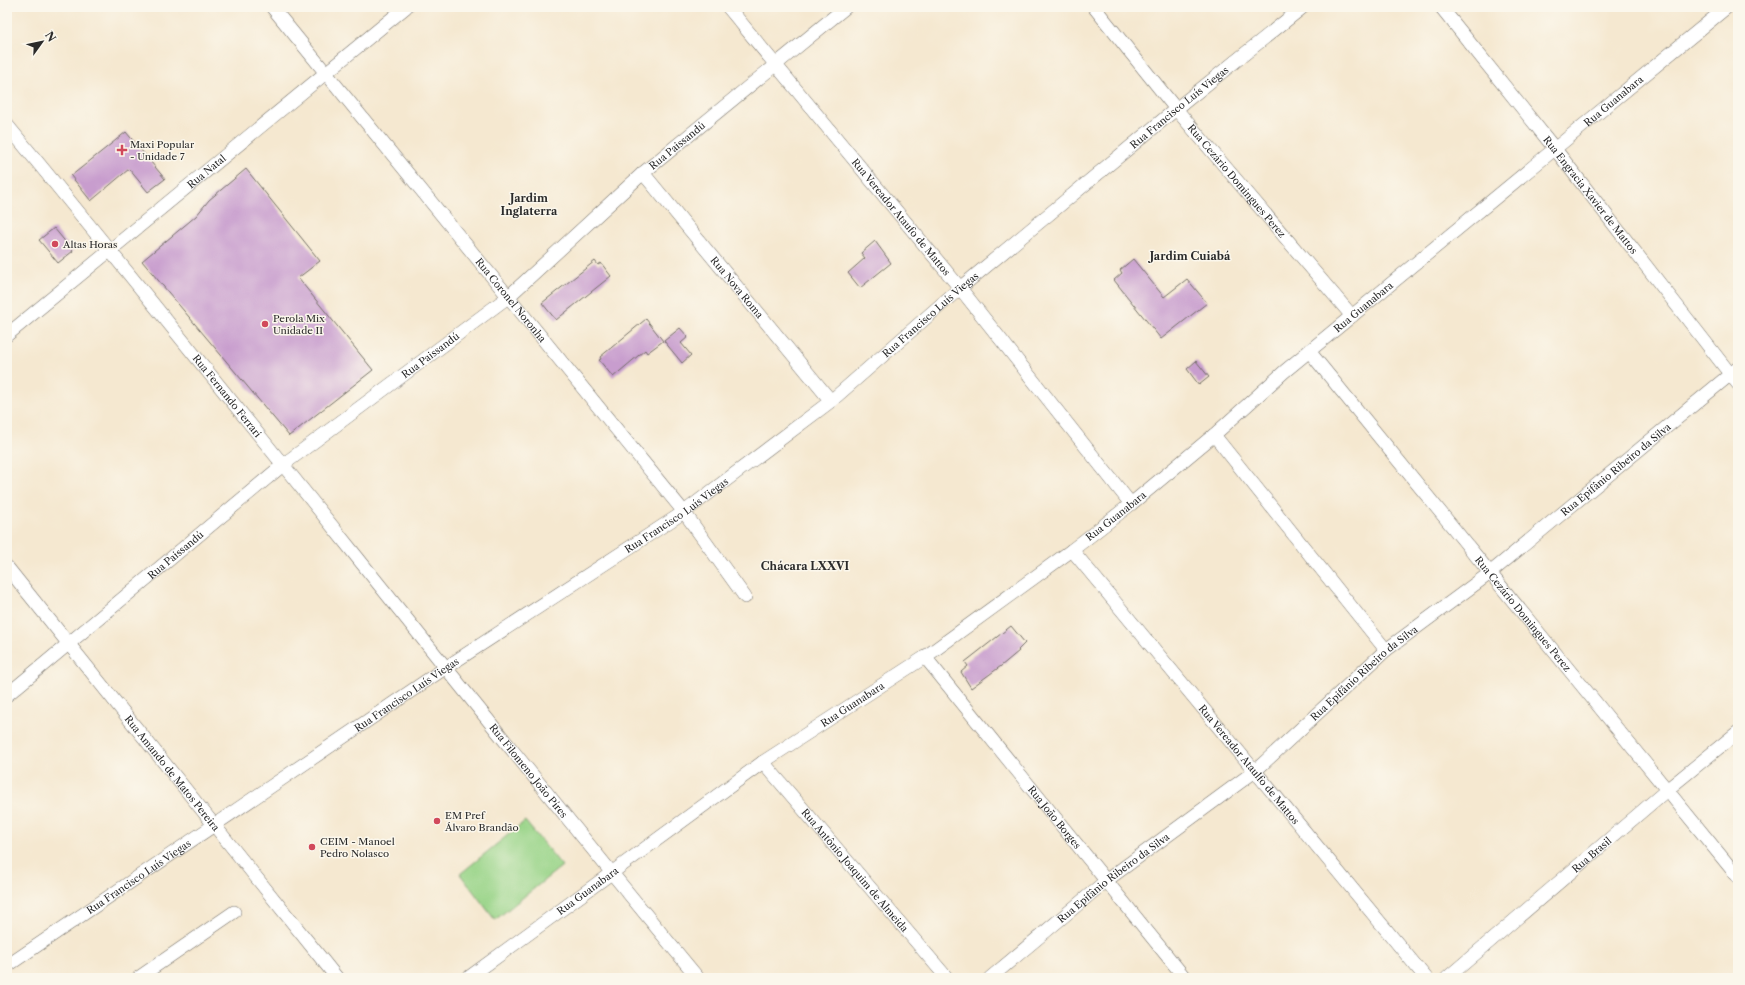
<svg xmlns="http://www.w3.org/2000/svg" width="1745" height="985" viewBox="0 0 1745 985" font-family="'Libre Caslon Text',serif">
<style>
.green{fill:#99d488;stroke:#62805a}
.building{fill:#c89dce}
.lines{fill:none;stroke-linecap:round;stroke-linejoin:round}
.street-casing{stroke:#726d65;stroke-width:14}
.street{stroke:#fff;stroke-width:13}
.poi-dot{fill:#d1495b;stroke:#fbf7ec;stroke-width:1.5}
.labels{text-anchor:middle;stroke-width:3;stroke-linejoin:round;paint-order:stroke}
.street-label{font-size:10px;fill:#2b2b2b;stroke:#fbf7ec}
.poi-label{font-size:10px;fill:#2b2b2b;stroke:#fbf7ec;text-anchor:start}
.neighbourhood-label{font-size:11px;font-weight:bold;fill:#2b2b2b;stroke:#fbf7ec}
</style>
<rect width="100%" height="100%" fill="#fbf7ec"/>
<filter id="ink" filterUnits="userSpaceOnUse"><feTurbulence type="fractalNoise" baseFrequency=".025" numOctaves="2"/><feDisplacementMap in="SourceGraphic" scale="8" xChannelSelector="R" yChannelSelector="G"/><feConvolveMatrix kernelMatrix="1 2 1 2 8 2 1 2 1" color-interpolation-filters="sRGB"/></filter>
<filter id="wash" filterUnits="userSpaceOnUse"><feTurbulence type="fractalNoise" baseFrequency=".012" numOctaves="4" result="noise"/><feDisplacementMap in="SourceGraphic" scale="16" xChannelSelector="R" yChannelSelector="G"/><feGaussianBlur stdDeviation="0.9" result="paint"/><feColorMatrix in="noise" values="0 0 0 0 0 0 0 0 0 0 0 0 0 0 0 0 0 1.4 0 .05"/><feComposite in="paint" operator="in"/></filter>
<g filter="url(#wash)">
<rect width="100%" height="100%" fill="#f5e8d0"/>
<!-- green -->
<path class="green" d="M525,821l37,45 -67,54 -35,-46z"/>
<g id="blocks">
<!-- building -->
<path class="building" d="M126,132l39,47 -17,13 -19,-23 -38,32 -20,-25z
M246,169l74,92 -22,17 75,92 -84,66 -147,-175 54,-45 13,-16z
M54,228l19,23 -15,12 -19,-23z
M875,241l16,22 -31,25 -12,-15 17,-15 -4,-5z
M1133,259l31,38 23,-18 20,24 -46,36 -47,-59 8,-7 -2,-3z
M595,261l3,4 3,-2 10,13 -55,44 -14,-17z
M646,319l17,22 -16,12 -2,-3 -32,27 -14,-17 2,-1 -1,-2z
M680,328l8,9 -7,6 10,12 -9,8 -18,-22z
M1196,361l13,16 -10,8 -12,-16z
M1011,626l14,17 -7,7 1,1 -18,15 -30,22 -10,-16 7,-6 -3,-4z"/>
</g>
</g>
<g filter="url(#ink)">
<use href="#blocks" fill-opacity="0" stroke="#726d65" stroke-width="1"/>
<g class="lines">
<defs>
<g id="street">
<path id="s1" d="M272,7l412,505 61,85"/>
<path id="s2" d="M728,7l232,281 171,216"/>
<path id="s3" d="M1094,7l82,102 176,207"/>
<path id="s4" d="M1441,7l114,142 183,235"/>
<path id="s5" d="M7,125c233,282 458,571 691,853"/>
<path id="s6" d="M643,173l188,228"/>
<path id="s7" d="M7,335l399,-328"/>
<path id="s8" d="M1309,351l429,526"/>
<path d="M1214,435l172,215"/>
<path id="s9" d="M1072,550l354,428"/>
<path id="s10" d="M7,567l330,411"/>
<path id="s11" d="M925,657l260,321"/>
<path id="s12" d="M7,695l277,-231 224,-167 135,-124 203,-166"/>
<path id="s13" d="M763,762l184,216"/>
<path id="s14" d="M7,966l438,-298 239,-156 147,-111 129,-113 216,-179 127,-102"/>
<path d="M138,978l96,-66"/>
<path id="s15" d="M468,978l295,-216 162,-105 147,-107 59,-46 83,-69 71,-64 442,-364"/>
<path id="s16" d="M990,978l117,-98 148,-109 131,-121 104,-77 248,-205"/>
<path id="s17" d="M1447,978l221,-189 70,-57"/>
</g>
</defs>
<!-- street casing -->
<use href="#street" class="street-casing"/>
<!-- street -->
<use href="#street" class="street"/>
</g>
</g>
<!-- markers -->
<g class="poi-dot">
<path d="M120 144h4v4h4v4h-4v4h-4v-4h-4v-4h4z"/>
<circle cx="55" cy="244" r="4"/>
<circle cx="265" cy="324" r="4"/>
<circle cx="437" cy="821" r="4"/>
<circle cx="312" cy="847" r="4"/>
</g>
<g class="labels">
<!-- street labels -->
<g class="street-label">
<text dy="4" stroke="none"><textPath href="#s15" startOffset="1444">Rua Guanabara</textPath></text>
<text dy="4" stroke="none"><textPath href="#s14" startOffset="1455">Rua Francisco Luís Viegas</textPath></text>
<text dy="4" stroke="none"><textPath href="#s12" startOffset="867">Rua Paissandú</textPath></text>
<text dy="4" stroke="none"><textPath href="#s7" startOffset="258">Rua Natal</textPath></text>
<text dy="4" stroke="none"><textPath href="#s3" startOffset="225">Rua Cezário Domingues Perez</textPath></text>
<text dy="4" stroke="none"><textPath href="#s4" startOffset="240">Rua Engracia Xavier de Mattos</textPath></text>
<text dy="4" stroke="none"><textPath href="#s2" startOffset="272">Rua Vereador Ataufo de Mattos</textPath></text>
<text dy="4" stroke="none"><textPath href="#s6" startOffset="148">Rua Nova Roma</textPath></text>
<text dy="4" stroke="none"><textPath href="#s1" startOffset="378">Rua Coronel Noronha</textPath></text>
<text dy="4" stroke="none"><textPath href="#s15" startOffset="1120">Rua Guanabara</textPath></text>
<text dy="4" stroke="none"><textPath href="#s14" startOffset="1131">Rua Francisco Luís Viegas</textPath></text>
<text dy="4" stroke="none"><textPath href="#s12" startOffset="543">Rua Paissandú</textPath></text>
<text dy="4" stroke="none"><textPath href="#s5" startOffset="349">Rua Fernando Ferrari</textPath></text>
<text dy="4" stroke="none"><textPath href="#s16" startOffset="807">Rua Epifânio Ribeiro da Silva</textPath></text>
<text dy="4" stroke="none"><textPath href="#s14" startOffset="807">Rua Francisco Luís Viegas</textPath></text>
<text dy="4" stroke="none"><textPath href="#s15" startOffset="796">Rua Guanabara</textPath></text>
<text dy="4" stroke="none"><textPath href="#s12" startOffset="219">Rua Paissandú</textPath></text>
<text dy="4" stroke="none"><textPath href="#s8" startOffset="339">Rua Cezário Domingues Perez</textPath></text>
<text dy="4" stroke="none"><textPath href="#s16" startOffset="483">Rua Epifânio Ribeiro da Silva</textPath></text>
<text dy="4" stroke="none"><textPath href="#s14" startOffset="483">Rua Francisco Luís Viegas</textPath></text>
<text dy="4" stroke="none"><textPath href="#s15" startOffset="472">Rua Guanabara</textPath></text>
<text dy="4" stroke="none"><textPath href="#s9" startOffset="278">Rua Vereador Ataulfo de Mattos</textPath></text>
<text dy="4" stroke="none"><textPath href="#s5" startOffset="830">Rua Filomeno João Píres</textPath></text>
<text dy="4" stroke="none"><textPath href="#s10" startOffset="264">Rua Amando de Matos Pereira</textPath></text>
<text dy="4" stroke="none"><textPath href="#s11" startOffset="206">Rua João Borges</textPath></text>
<text dy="4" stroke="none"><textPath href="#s17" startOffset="190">Rua Brasil</textPath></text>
<text dy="4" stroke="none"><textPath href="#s13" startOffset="142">Rua Antônio Joaquim de Almeida</textPath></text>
<text dy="4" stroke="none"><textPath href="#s14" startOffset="159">Rua Francisco Luís Viegas</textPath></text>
<text dy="4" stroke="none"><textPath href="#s16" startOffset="159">Rua Epifânio Ribeiro da Silva</textPath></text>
<text dy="4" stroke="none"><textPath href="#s15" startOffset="148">Rua Guanabara</textPath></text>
</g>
<!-- poi labels -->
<g class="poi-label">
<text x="130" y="148">Maxi Popular<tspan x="130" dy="12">- Unidade 7</tspan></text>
<text x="63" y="248">Altas Horas</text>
<text x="273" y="322">Perola Mix<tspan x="273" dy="12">Unidade II</tspan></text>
<text x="445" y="819">EM Pref<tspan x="445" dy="12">Álvaro Brandão</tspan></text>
<text x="320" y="845">CEIM - Manoel<tspan x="320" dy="12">Pedro Nolasco</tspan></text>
</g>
<!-- neighbourhood labels -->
<g class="neighbourhood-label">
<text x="529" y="202">Jardim<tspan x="529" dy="13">Inglaterra</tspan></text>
<text x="1190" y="260">Jardim Cuiabá</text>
<text x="805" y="570">Chácara LXXVI</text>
</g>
</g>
<!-- margin -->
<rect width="1745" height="985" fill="none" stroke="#fbf7ec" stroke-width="24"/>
<!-- north arrow -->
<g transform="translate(42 42) rotate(57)" stroke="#fbf7ec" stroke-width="3" paint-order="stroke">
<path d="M0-3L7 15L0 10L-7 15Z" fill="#2b2b2b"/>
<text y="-6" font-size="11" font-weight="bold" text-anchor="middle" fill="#2b2b2b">N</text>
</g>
</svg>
